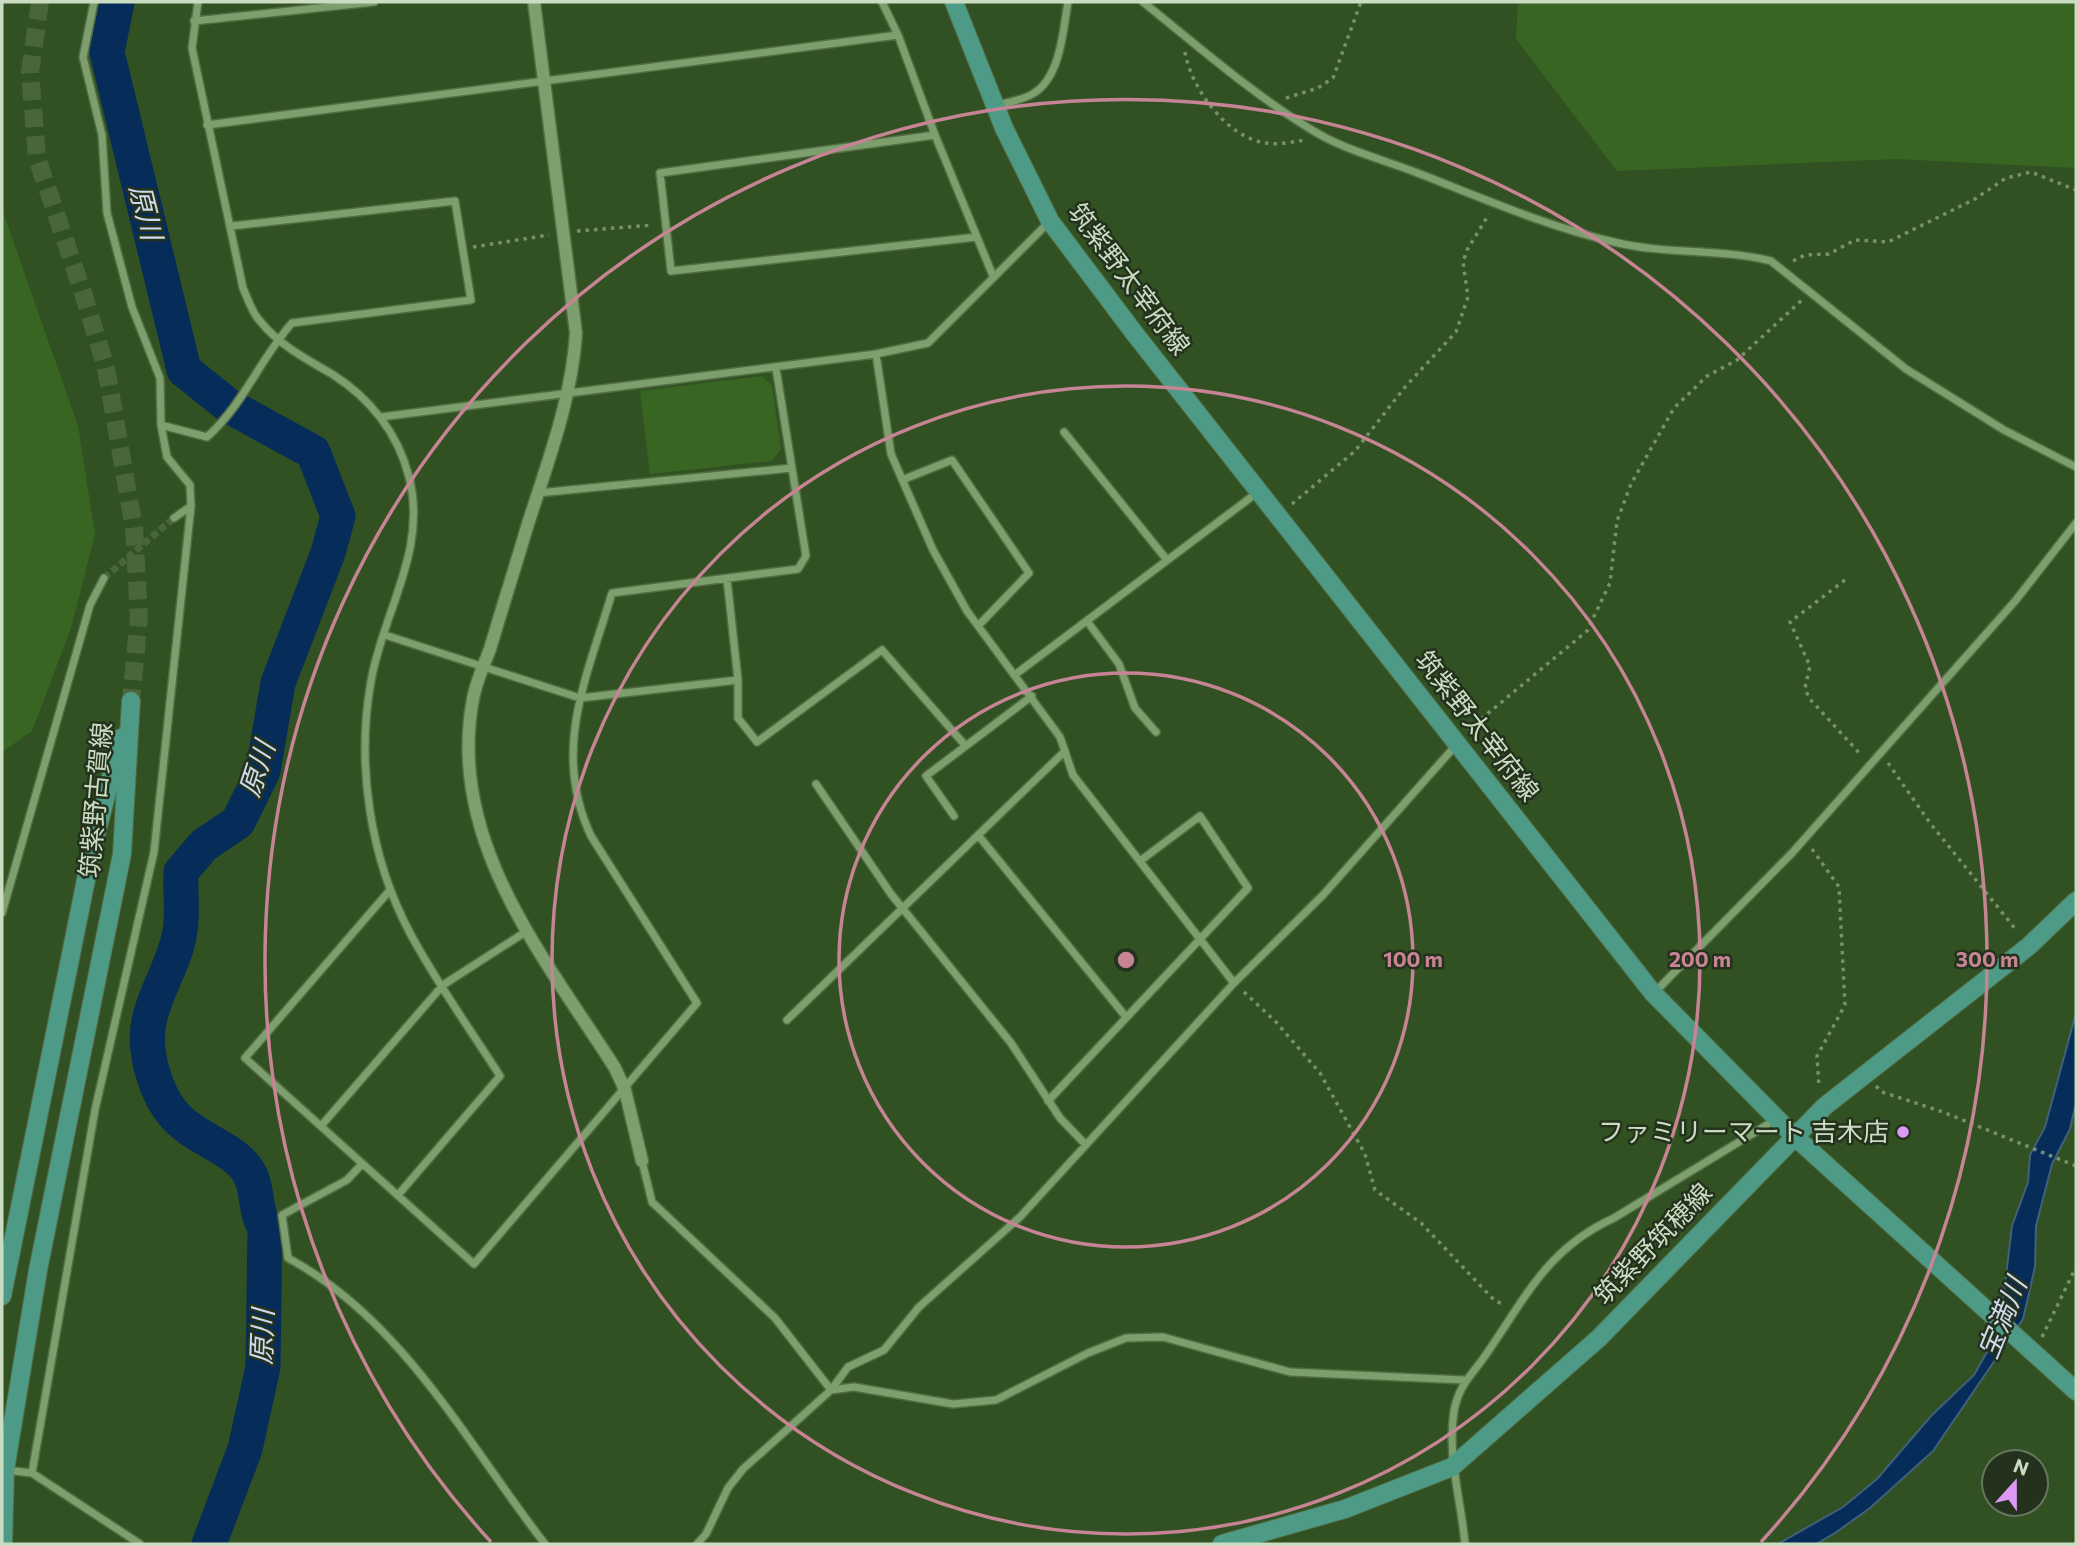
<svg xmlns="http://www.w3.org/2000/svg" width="2078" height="1546" viewBox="0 0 2078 1546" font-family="Commissioner,'Noto Sans JP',sans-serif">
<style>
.green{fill:#396522}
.water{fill:#062c5a;stroke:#416179;stroke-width:2}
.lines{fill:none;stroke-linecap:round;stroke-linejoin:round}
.river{stroke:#062c5a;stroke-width:35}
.minor-tunnel{stroke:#49663a;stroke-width:7;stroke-dasharray:7 3.5;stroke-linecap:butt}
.primary-tunnel{stroke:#49663a;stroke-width:18;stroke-dasharray:18 9;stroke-linecap:butt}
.minor-casing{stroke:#516b42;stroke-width:10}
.tertiary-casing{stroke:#516b42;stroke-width:15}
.primary-casing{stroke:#516b42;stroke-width:20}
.path{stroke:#77906b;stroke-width:3.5;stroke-dasharray:3.5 5;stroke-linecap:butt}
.minor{stroke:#7c9f6d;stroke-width:7}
.tertiary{stroke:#7c9f6d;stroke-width:12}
.primary{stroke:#4d9a87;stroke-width:18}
.ring{fill:none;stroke:#c68494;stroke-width:3.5}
.poi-dot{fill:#dc99f5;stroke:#24321d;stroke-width:2.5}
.labels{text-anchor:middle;stroke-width:5;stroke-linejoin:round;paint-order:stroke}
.street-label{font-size:26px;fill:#cadcc2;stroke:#24321d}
.poi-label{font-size:26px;fill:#cadcc2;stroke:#24321d;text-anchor:end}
.water-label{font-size:28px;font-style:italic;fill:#cddaed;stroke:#24321d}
.centre{fill:#c68494;stroke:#24321d;stroke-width:3.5}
.ring-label{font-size:21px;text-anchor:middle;font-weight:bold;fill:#c68494;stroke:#24321d;stroke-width:5;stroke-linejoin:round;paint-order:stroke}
</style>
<rect width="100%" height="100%" fill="#325122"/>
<!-- green -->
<path class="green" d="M1518,2h558v166l-179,-9 -280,12 -101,-132z
M2,209l76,217 17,108 -24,94 -39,103 -30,21z
M762,376l10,10 9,63 -9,12 -122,13 -10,-83z"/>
<!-- water -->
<path class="water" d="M2076,1013v90l-6,26 -18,35 -16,62 -1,41 -12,52 -90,132 -63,57 -35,25 -19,11h-38l65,-37 34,-28 54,-63 43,-41 17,-30 12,-44 9,-75 16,-44 2,-27 15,-28z"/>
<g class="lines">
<!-- river -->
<path class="river" d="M117,2l-10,50 77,318 45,36 84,46 25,64 -10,37 -50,130 -15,88 -25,51 -34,23 -23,27c-1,19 2,40 -1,59 -4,29 -23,57 -30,86 -9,34 7,87 35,108 19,16 45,23 61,43 14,19 7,41 19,60l-2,139 -18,82 -36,95"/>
<!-- minor-tunnel -->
<path class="minor-tunnel" d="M104,578l70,-60"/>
<!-- primary-tunnel -->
<path class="primary-tunnel" d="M40,2l-10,70 7,86 47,138 22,72 28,160 5,89 -8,84"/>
<defs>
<path id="minor" d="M198,2l-6,46 51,240c5,11 9,25 17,33 19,24 46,38 72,53 38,24 66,59 77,103 19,73 -26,135 -38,204 -15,84 -1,177 39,252 26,49 60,96 90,143l-102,119
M882,2l16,33 37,100 58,141
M1143,2c55,44 108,91 169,128 30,19 69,29 103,42 65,25 130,54 199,70 52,13 106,6 157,19l135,108 98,61 72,37
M194,21l180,-19
M997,105c11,-3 27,-5 37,-12 27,-17 29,-63 34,-91
M207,125l691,-90
M935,135l-275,38 11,98 306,-34
M876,354l15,100 42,96 34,61 93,126 13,38 161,208
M381,417l495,-63 52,-11 122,-122
M161,425l46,12c36,-32 53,-78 85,-114l179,-23 -16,-99 -223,25
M1064,432l103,128
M902,480l50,-20 77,113 -51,53
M538,493l254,-25
M174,518l17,-12
M1087,621l32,43 16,44 21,24
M385,635l195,63 158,-18 -11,-101
M1016,674l242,-182
M738,680v38l19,24 125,-92 82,94
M816,784l75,110 120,149 49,75 26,27
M954,816l-28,-40 106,-80
M978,835l148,182
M390,890l-145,168 229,206 223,-261 -106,-167c-40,-85 -4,-159 21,-243l186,-24 8,-13 -30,-188
M2,913l88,-308 14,-27
M1654,993l138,-140 224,-253 60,-77
M787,1020l278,-269
M1048,1101l200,-213 -48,-72 -60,45
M321,1126l122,-141 84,-54
M642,1161l10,41 123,116 56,72
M362,1164l-15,16 -65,35 6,43c115,62 180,187 257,286
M831,1390l23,-3 99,17 43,-4 92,-47 38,-15 37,-1 127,35 174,8
M5,1470l27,3 108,71
M32,1473l63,-363 59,-258 37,-346 -1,-21 -23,-28 -6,-32 -1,-47 -28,-71 -25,-94 -5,-78 -19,-78 11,-55
M697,1544l9,-10 22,-46 15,-19 88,-79 17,-23 36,-17 35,-43 101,-90 214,-234 89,-88 134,-151
M1465,1544c-4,-45 -18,-87 -11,-133 5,-26 17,-35 31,-55 40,-57 61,-107 129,-138l161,-98"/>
<path id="tertiary" d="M534,2l42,331c-4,66 -29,131 -49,194 -12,41 -25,81 -37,122 -6,16 -14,33 -17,50 -27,141 71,258 142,369l10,22 17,71"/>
<path id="primary" d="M954,2l50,126 46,93 85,113 518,659 141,143 282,255
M2,1296l90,-446 29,-112
M3,1544l2,-74 33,-200 84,-416 9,-153
M1222,1544l123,-35 107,-42 147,-129 226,-232 204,-160 47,-45"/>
</defs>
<!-- minor casing -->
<use href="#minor" class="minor-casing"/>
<!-- tertiary casing -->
<use href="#tertiary" class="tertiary-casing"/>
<!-- primary casing -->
<use href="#primary" class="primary-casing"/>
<!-- path -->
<path class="path" d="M1185,52c6,36 42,86 81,91 13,2 27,-1 39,-3
M1286,98l32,-10 15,-10 28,-76
M577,231l76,-6
M473,247l76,-12
M1793,261l12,-6 24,-1 26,-14 33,2 87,-43 31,-21 25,-6 45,18
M1292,504l63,-53 50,-64 51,-55 12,-35 -5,-35 4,-12 22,-36
M1845,580l-55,42 20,44 -5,22 4,10 52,57
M1468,730l119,-99 23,-48 7,-62 14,-37 43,-76 33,-32 30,-16 65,-60
M1888,763l42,60 87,108
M1812,849l27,38 6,118 -28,51 2,31
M1244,992l32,30 44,51 45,81 10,36 46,33 73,77 10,5
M1876,1086l6,6 61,20 133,54
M2042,1337l34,-70"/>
<!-- minor -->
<use href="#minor" class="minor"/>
<!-- tertiary -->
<use href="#tertiary" class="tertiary"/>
<!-- primary -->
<use href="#primary" class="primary"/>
</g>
<!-- distance rings -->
<g class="ring">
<circle cx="1126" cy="960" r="287"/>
<circle cx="1126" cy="960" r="574"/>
<path d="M491 1542A861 861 0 1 1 1761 1542"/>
</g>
<!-- markers -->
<circle class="poi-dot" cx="1903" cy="1132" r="7"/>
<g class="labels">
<!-- street labels -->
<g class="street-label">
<text transform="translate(1129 279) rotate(53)" y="9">筑紫野太宰府線</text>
<text transform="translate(1477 726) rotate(52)" y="9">筑紫野太宰府線</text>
<text transform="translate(96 800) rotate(-85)" y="9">筑紫野古賀線</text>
<text transform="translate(1653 1244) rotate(-46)" y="9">筑紫野筑穂線</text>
</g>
<!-- poi labels -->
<g class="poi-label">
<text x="1889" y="1141">ファミリーマート 吉木店</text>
</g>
<!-- water labels -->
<g class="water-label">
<text transform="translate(146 212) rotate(76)" y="10">原川</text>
<text transform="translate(257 769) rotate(-72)" y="10">原川</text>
<text transform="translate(2002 1318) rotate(-68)" y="10">宝満川</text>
<text transform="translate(262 1337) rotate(-88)" y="10">原川</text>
</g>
</g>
<circle cx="1126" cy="960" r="10" class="centre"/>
<g class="ring-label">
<text x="1413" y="967">100 m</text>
<text x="1700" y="967">200 m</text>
<text x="1987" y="967">300 m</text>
</g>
<!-- border -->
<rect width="2078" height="1546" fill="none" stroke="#cadcc2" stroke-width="7"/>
<!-- north arrow -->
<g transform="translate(2015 1483) rotate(21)"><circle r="33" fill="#24321d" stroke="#66765f" stroke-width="2"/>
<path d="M0-5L12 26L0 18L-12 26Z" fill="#dc99f5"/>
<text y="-10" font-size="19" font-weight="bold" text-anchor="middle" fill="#cadcc2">N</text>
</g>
</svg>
